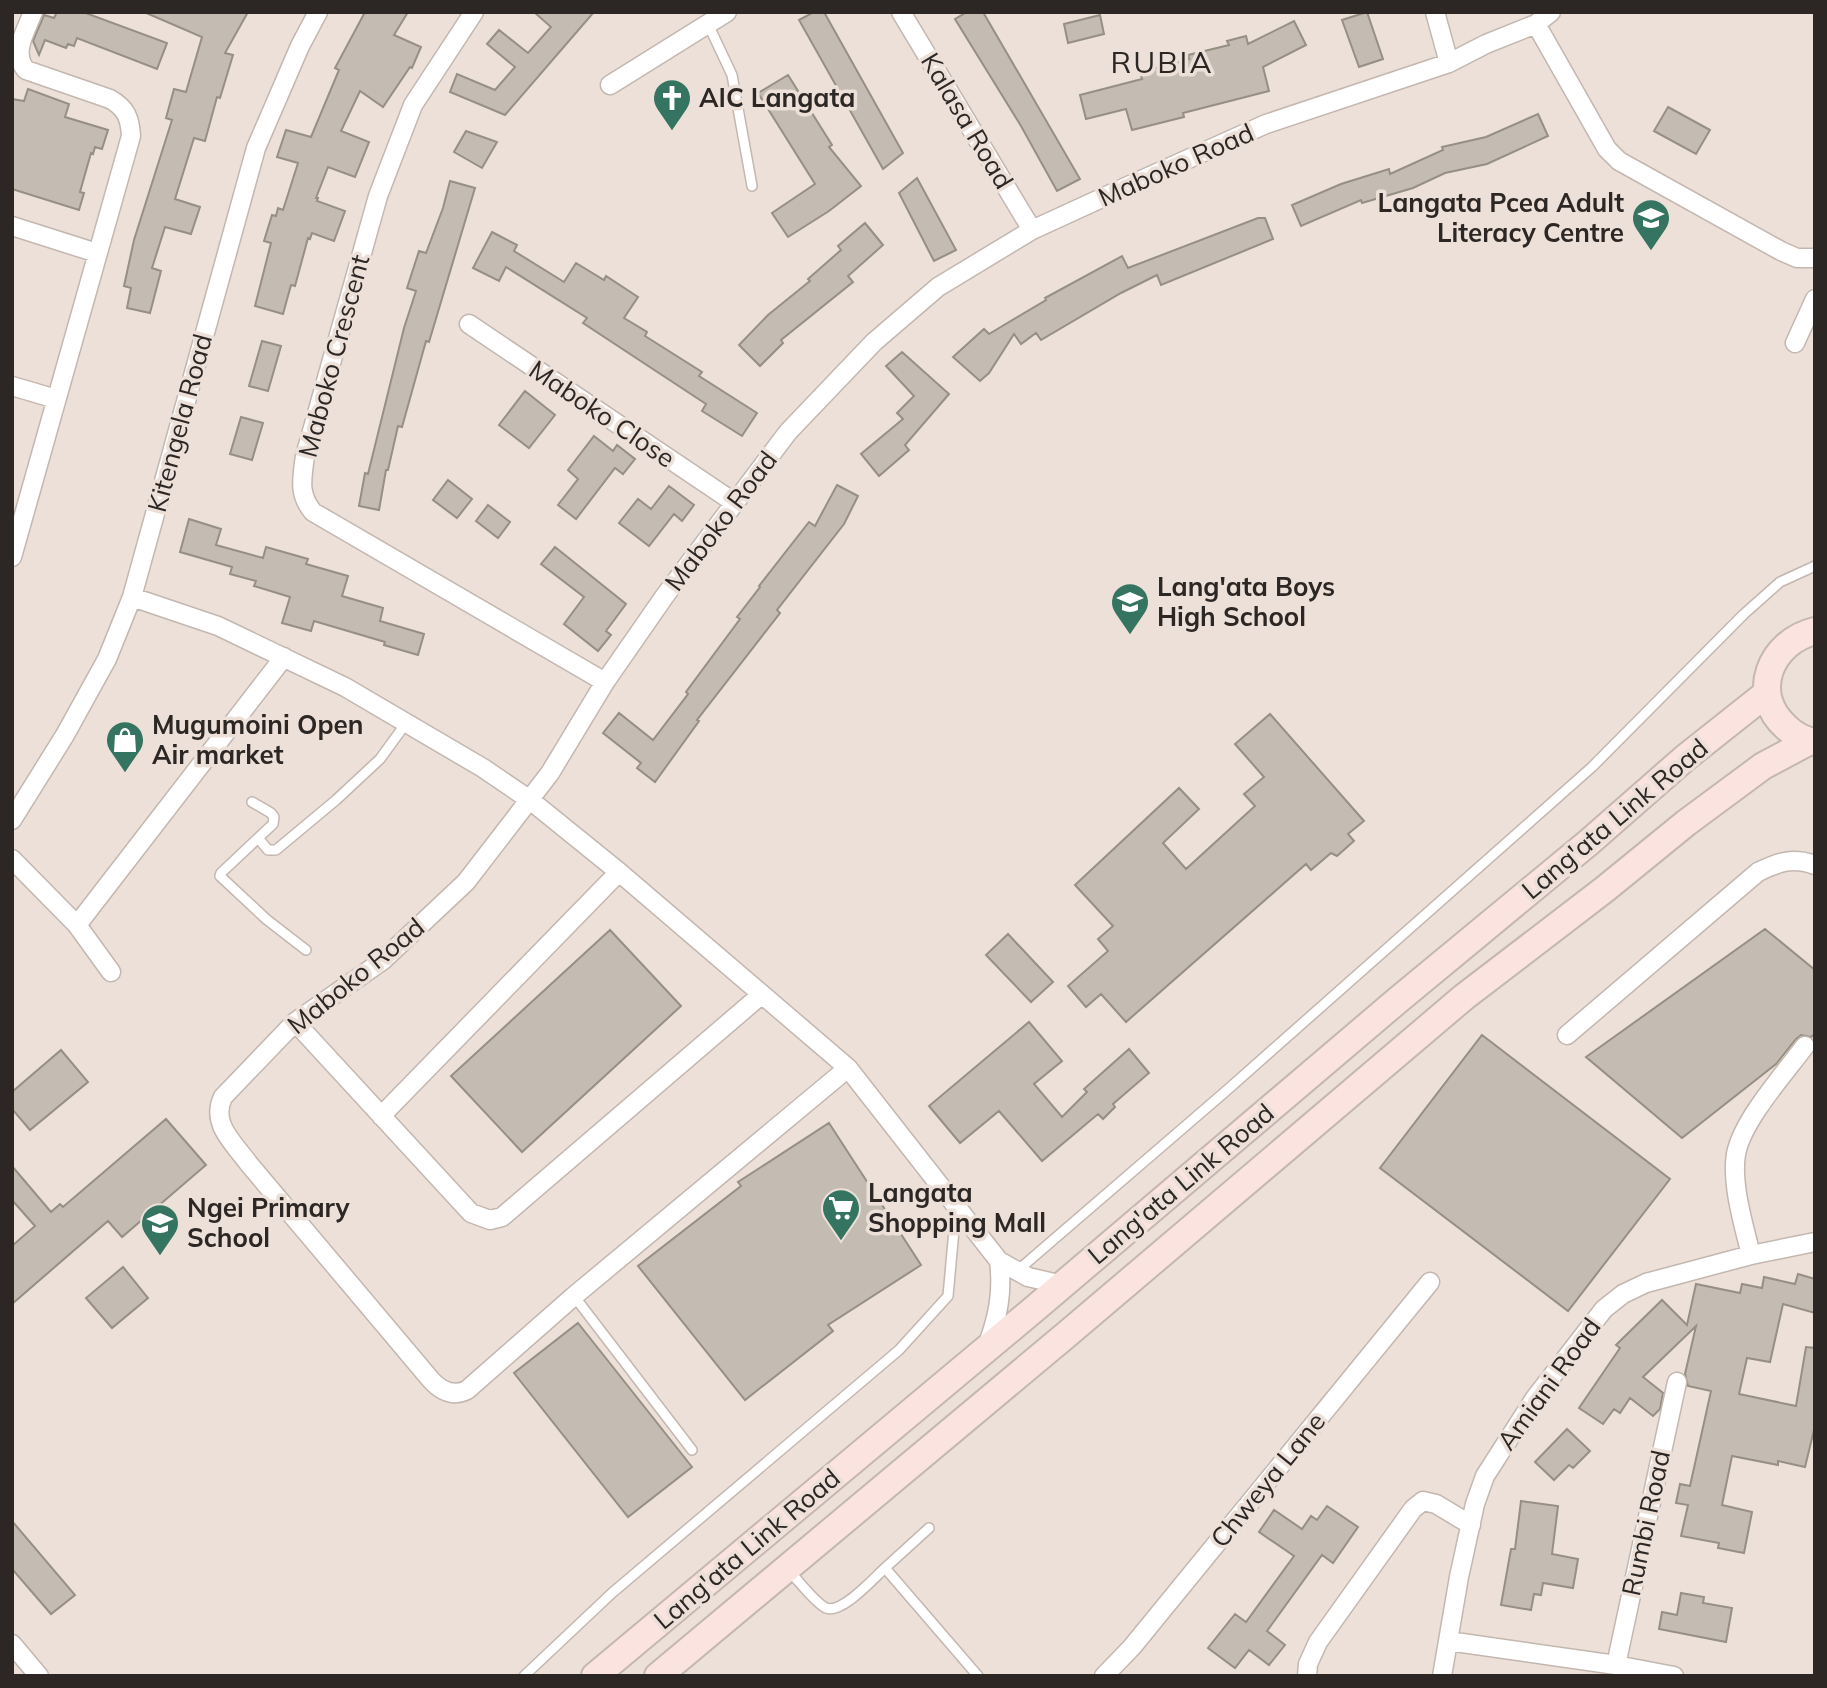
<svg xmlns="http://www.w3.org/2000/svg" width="1827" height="1688" viewBox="0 0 1827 1688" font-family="Mulish,sans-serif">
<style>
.building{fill:#c4bcb2;stroke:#968f84;stroke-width:2}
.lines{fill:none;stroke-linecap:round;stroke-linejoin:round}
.lane-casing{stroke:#c3b7b0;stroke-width:12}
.street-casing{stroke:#c3b7b0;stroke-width:21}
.secondary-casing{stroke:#c3b7b0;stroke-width:30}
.lane{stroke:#fff;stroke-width:9}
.street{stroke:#fff;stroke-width:18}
.secondary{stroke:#fbe3df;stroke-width:26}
.labels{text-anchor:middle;stroke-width:7;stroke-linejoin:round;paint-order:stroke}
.poi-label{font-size:26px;font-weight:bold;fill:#2c2724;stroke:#ece0d8;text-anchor:start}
.street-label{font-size:26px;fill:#2c2724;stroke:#ece0d8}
.quarter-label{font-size:30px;letter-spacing:2px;fill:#2c2724;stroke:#ece0d8}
</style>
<rect width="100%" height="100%" fill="#ece0d8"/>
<!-- building -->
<path class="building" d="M57,12h26l84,31 -10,26 -80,-31 -3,8 -6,-2 -2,4 -21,-8 -6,15 -6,-14 11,-26 10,3z
M144,12h104l-23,41 8,2 -13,43 -3,-1 -12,44 -11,-3 -19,61 25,8 -9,27 -26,-7 -13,41 9,3 -11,42 -23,-5 4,-20 -7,-2 10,-46 38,-120 -6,-2 8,-29 12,3 16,-55z
M365,12h43l-14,23 27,12 -9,21 -2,-1 -27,40 -23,-16 -19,40 28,11 -14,35 -27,-10 -12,31h2l-1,3 28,10 -11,30 -22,-8 -2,6 -2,-1 -13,48 -4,-1 -8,29 -28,-8 16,-63 -7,-2 8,-26 4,1 2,-8 5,2 15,-47 -21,-6 9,-27 25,7 28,-67 -4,-2z
M534,12h60l-89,103 -55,-23 7,-18 38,16 20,-23 -28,-23 12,-14 29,23 23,-26z
M814,12h10l79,141 -20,16 -84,-149z
M967,12h16l97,167 -23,12 -36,-65 -66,-107z
M1367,12l16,47 -24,8 -17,-47z
M1100,15l4,19 -36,9 -4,-19z
M1294,21l12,24 -43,22 6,24 -86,22 1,4 -52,13 -6,-21 -40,10 -6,-24 62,-16 -2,-7 49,-13 -1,-4 41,-10 -2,-4 19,-5 2,8z
M788,75l44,70 -3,2 32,39 -32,25 -41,26 -16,-24 43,-29 -57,-91z
M28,89l41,15 -4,13 43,13 -6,19 -7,-2 -2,7 -2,-1 -11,39 4,1 -5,17 -67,-21v-90l12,2z
M1668,107l42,23 -14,24 -42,-23z
M1538,114l10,22 -61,28 -42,9 -32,15 -51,15 -1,-3 -60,26 -9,-21 49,-21 48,-15 1,5 53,-24 -1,-3 44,-10z
M466,131l31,11 -15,26 -28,-16z
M917,178l39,72 -22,11 -35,-68z
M450,181l25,7 -46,154 -3,-1 -24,86 -4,-1 -10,44h-2l-7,40 -20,-4 6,-33 3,1 36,-146 12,-37 -9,-3 12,-37 7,2 17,-45z
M1258,218h7l8,21 -112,46 -4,-10 -36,18 -80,47 -5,-7 -15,11 -7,-10 -25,39 -9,8 -27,-24 31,-28 5,5 57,-34 -1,-2 77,-42 6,12z
M865,223l18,22 -35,31 5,6 -72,58 2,3 -23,23 -21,-21 29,-30 42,-34 -2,-2 33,-29 -3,-4z
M492,232l25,13 -3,6 50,31 12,-19 28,17 2,-4 32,21 -14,21 23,14 -2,4 57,36 -3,4 58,37 -15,23 -40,-25 4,-7 -123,-81 4,-5 -81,-51 -7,14 -26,-13z
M262,341l19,5 -13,45 -19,-5z
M902,352l47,42 -44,51 4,5 -30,26 -18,-22 42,-35 -6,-6 17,-17 -28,-30z
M525,391l30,24 -26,33 -30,-23z
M241,417l22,6 -11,37 -22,-6z
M594,436l19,15 4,-6 18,14 -12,15 -8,-6 -39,51 -18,-14 20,-26 -10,-9z
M448,480l24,19 -15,19 -24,-18z
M837,485l21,11 -14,28 -67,86 3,3 -83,107 2,1 -44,61 -18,-14 4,-5 -38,-30 16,-20 34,27 35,-46 -2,-2 54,-73 -3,-2 23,-30 -1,-1 50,-64 6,4z
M669,486l25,19 -12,16 -8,-7 -25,32 -30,-23 19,-24 13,10z
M488,505l22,17 -12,16 -22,-17z
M189,519l32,10 -5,16 47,13 3,-11 42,12 -2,5 42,12 -6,20 41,12 -3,13 44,13 -6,21 -34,-10 1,-3 -71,-21 -3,10 -29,-8 8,-26 -36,-11 2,-5 -26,-7 2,-7 -52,-15z
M555,547l71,57 -20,27 5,4 -13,16 -34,-27 20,-27 -43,-33z
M1270,714l94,107 -16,13 6,7 -17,15 -6,-3 -20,17 -5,-6 -180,158 -25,-28 -15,13 -18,-21 40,-35 -10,-12 15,-13 -38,-41 104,-97 20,21 -36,34 23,26 69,-63 -11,-12 20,-17 -29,-33z
M1765,929l50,41v64l-4,3 -10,-2 -5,4 -20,25 -94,74 -96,-81z
M610,930l71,76 -159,146 -71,-76z
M1008,934l45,48 -22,20 -45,-47z
M1029,1022l33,39 -28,23 28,33 25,-25 -3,-3 45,-40 20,24 -36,31 2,3 -12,12 -5,-5 -56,47 -43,-50 -39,32 -31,-37z
M1482,1035l188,144 -102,132 -188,-143z
M61,1050l27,32 -58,48 -18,-21v-17z
M166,1119l40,46 -84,72 -14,-16 -96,83v-58l23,-20 -23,-26v-34l39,46 9,-8 3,3z
M829,1123l92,142 -93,60 5,6 -88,69 -107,-134 103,-80 -3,-4z
M123,1267l25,31 -36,30 -26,-30z
M1798,1274l17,5v34l-32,-9 -13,58 -23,-4 -8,36 57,12 10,-59 9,1v78l-10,41 -27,-6v4l-46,-9 -10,49 30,7 -8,41 -26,-5 1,-5 -38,-7 7,-31 -12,-2 4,-19 10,2 21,-95 -23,-5 -3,-12 11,-48 -53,51 20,16 -3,16 -7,7 -23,-18 -10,15 -6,-4 -11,15 -24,-16 41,-60 -4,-3 46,-45 25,25 9,-41 44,9 2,-9 20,4 2,-11 31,7z
M578,1323l114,144 -64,50 -114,-144z
M1567,1429l23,22 -17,17 -4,-3 -15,15 -19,-18z
M1521,1501l37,5 -6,48 26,5 -5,29 -30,-5 -2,12 -7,-1 -3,16 -30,-5 10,-56h4z
M1327,1506l31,21 -25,36 -11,-8 -55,76 18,14 -16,20 -20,-15 -14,18 -27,-20 27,-34 11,8 48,-66 -35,-24 15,-22 28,19 9,-13 6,4z
M12,1521l63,74 -24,19 -39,-45z
M1681,1593l23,4 -1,6 29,5 -6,34 -67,-13 3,-17 15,3z"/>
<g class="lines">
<defs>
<path id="lane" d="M708,24l24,51 20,111
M252,802l19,11 3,4 -1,7 -52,49 -1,3 46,43 40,31
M258,838l10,12h8l60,-50 44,-41 27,-37
M1017,1271l209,-180 366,-324 152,-153 36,-32 35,-16
M574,1296l118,154
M885,1568l44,-40
M790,1572c9,9 25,31 36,36 16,6 47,-29 59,-40l93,108
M524,1676l88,-83 287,-243 49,-54 8,-88"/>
<path id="street" d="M474,12l-61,93 -35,91 -73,260c-3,23 -7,38 8,56l292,170
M901,12l131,218
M1435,12l14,51
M1536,24l71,125 12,12 162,90 16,7h18
M610,85l117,-73
M12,226l85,27
M469,324l266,179
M1795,343l20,-44
M12,386l44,13
M12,557l119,-421c-1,-18 -5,-28 -21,-37l-84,-29c-15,-17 0,-39 7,-58
M132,597l86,29 127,61 138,81 47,32 89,72 229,196 151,193 29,16 35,8
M12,820l53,-85 42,-76 25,-62 124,-449 44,-102 18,-34
M12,859l65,66 34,47
M77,925l207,-268
M295,1022l176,191 19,7 12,-3 259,-222
M1567,1035l191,-163c21,-10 34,-15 57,-7
M848,1068l-274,228 -107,94c-14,7 -26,1 -36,-10l-182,-216c-15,-21 -39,-40 -26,-67l72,-75 87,-61 84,-79 84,-109 55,-91 59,-85 124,-165 86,-90 64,-55 94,-57 96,-44 138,-62 183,-61 37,-19 50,-20 15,-12
M381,1116l238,-244
M1751,1255c-7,-29 -20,-71 -15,-101 6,-33 48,-80 69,-108
M987,1346c11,-29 16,-54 12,-85
M1448,1641l168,24 58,11
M12,1644l27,32
M1616,1665l61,-283
M1104,1676l28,-29 298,-365
M1307,1676l1,-12 10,-22 95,-133 10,-8 13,3 35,21
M1442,1676l17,-99 16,-73 10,-28 50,-78 69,-89 19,-15 23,-11 105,-28 64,-13"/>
<path id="secondary" d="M1815,631c-45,11 -66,63 -29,96 8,8 17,13 29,15
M595,1676l438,-366 365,-310 190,-157 97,-85 82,-65
M658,1676l408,-341 398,-338 141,-108 81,-66 77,-57 47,-25"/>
</defs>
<!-- lane casing -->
<use href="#lane" class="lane-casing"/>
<!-- street casing -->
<use href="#street" class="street-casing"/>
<!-- secondary casing -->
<use href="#secondary" class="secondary-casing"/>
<!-- lane -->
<use href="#lane" class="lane"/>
<!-- street -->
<use href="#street" class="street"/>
<!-- secondary -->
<use href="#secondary" class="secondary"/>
</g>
<!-- icons -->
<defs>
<symbol id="church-pin" viewBox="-11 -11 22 30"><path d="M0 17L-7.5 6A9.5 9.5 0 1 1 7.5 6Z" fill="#357461" stroke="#ece0d8"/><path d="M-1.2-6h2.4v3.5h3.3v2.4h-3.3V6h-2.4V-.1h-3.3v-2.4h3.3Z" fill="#fff"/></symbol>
<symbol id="school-pin" viewBox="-11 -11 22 30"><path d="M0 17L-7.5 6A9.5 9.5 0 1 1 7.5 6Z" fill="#357461" stroke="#ece0d8"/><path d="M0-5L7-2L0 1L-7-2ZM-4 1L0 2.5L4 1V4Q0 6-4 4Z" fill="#fff"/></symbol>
<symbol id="shop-pin" viewBox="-11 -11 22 30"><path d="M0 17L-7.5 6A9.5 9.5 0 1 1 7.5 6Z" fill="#357461" stroke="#ece0d8"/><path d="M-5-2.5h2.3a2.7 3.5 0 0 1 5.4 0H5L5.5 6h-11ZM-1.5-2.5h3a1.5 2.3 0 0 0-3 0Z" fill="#fff"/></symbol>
<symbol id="supermarket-pin" viewBox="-11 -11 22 30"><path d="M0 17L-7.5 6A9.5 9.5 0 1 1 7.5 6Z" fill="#357461" stroke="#ece0d8"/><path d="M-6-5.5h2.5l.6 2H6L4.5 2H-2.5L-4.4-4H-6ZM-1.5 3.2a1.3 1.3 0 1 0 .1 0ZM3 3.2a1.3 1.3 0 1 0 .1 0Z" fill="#fff"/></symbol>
</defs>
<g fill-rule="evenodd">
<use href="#church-pin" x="650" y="76" width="44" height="60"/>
<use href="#school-pin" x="1629" y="196" width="44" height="60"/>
<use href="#school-pin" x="1108" y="580" width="44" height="60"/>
<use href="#shop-pin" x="103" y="718" width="44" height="60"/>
<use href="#supermarket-pin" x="819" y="1186" width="44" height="60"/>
<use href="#school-pin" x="138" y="1201" width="44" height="60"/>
</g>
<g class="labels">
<!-- poi labels -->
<g class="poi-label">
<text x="699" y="107">AIC Langata</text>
<text x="1624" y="212" text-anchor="end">Langata Pcea Adult<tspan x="1624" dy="30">Literacy Centre</tspan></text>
<text x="1157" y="596">Lang'ata Boys<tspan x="1157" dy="30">High School</tspan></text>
<text x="152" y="734">Mugumoini Open<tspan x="152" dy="30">Air market</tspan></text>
<text x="868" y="1202">Langata<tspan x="868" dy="30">Shopping Mall</tspan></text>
<text x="187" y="1217">Ngei Primary<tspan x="187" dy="30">School</tspan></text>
</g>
<!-- street labels -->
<g class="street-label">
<text transform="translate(967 121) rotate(59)" y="9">Kalasa Road</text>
<text transform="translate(1176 165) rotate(-24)" y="9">Maboko Road</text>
<text transform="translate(334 356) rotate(-75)" y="9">Maboko Crescent</text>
<text transform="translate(602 414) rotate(34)" y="9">Maboko Close</text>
<text transform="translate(180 423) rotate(-75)" y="9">Kitengela Road</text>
<text transform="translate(721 521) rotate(-53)" y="9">Maboko Road</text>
<text transform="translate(1615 819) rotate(-40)" y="9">Lang'ata Link Road</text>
<text transform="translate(356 976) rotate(-39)" y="9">Maboko Road</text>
<text transform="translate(1181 1184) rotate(-40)" y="9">Lang'ata Link Road</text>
<text transform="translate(1549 1384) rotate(-54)" y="9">Amiani Road</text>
<text transform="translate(1268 1480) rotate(-51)" y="9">Chweya Lane</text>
<text transform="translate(1646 1523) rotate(-78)" y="9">Rumbi Road</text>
<text transform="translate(747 1549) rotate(-40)" y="9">Lang'ata Link Road</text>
</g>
<!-- quarter labels -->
<g class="quarter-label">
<text x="1162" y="73">RUBIA</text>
</g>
</g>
<!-- border -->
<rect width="1827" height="1688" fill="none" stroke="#2c2724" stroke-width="28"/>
</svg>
